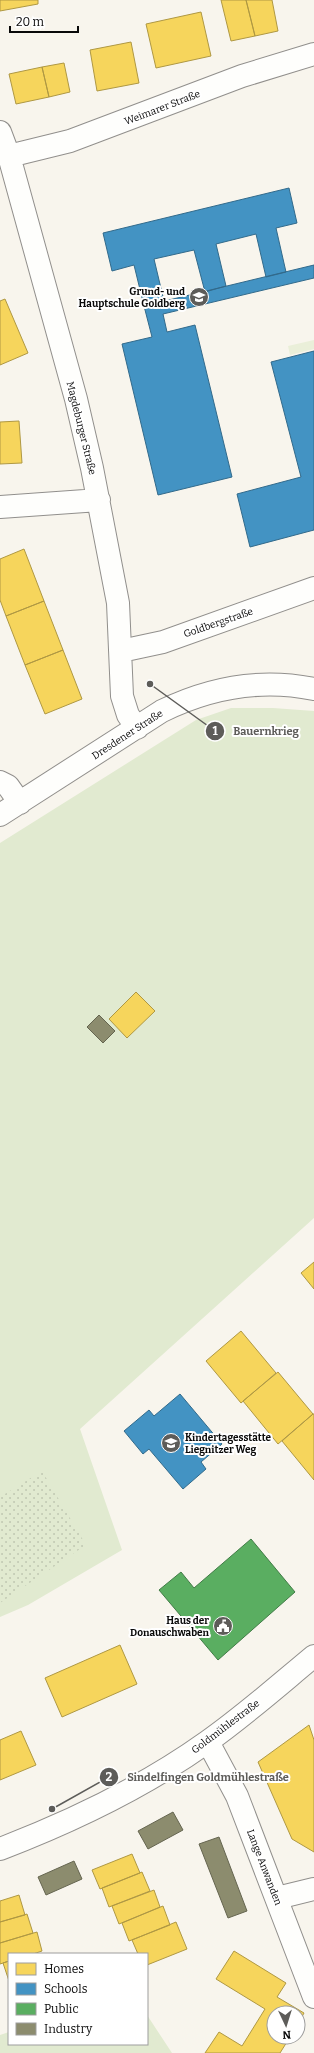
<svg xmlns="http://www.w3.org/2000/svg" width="314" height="2053" viewBox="0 0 314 2053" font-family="Bitter,serif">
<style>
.grass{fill:#e1ead0}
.garden{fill:url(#garden-dots)}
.pitch{fill:#eaefd9}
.homes{fill:#f6d55c;stroke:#af9843}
.schools{fill:#4393c3;stroke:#326a8b}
.public{fill:#5aae61;stroke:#427c47}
.industry{fill:#8c8c6e;stroke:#656550}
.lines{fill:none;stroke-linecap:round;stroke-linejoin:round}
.street-casing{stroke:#918f8c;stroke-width:24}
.street{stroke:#fefefc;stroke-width:22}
.labels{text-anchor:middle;stroke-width:4;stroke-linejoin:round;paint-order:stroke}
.street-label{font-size:10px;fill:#090909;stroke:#fff}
.poi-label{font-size:10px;font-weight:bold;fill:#090909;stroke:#fff;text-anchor:end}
.leader{fill:none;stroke:#5d5c59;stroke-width:1.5}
.callout-dot{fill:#5d5c59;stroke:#fff;stroke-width:1.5}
.mark-label{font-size:12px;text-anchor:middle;font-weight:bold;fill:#fff}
.callout-label{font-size:11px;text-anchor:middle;font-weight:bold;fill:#5d5c59;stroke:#fff;stroke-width:4;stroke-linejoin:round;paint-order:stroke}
</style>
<defs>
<pattern id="garden-dots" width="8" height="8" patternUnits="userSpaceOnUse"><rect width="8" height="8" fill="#e1ead0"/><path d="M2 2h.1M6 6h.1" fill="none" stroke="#c0c7b1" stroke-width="1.8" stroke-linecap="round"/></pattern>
</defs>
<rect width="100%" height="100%" fill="#f8f5ed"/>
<!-- grass -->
<path class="grass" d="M231,708h42l41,3v507l-234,211 42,121 -94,55 -28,12v-774l196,-123z
M147,2015l25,38h-172v-18l9,-3v12h138z"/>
<!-- garden -->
<path class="garden" d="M42,1471l44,74 -86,58v-106z"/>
<!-- pitch -->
<path class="pitch" d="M314,340v9l-24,6 -2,-9z"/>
<!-- homes -->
<path class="homes" d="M0,0h38v4l-38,7z
M221,0h25l9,36 -24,5z
M246,0h26l6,31 -23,5z
M201,12l10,44 -55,12 -10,-44z
M131,42l8,41 -42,8 -7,-41z
M64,63l6,29 -21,5 -7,-30z
M42,67l7,30 -33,7 -7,-30z
M5,299l23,54 -28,12v-64z
M19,421l3,42 -22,1v-42z
M24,549l20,52 -38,15 -6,-16v-41z
M44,601l19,49 -38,15 -19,-49z
M63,650l19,49 -37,15 -20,-49z
M136,992l19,19 -28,27 -18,-19z
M314,1262v27l-13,-16z
M241,1331l35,42 -35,30 -35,-42z
M278,1372l35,42 -35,30 -35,-43z
M313,1414h1v66l-32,-39z
M120,1645l17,39 -75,33 -17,-39z
M309,1725l5,15v112l-22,-13 -34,-77z
M21,1731l15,34 -36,15v-40z
M132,1854l8,19 -40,16 -8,-19z
M142,1872l8,19 -41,16 -7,-19z
M154,1890l6,17 -41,17 -7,-18z
M19,1895l6,20 -25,7v-21z
M163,1906l7,19 -41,16 -7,-18z
M27,1914l6,19 -33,10v-21z
M176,1922l11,27 -40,16v-11h-9l-6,-14z
M37,1932l5,19 -9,3h-24v7l-9,3v-21z
M234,1951l52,32 -9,14 27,16 -6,11v-11h-24v24h16l-10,16h-75l14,-21 23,14 23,-37 -49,-30z
M9,1961v20l-6,-18z"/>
<!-- schools -->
<path class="schools" d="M289,188l8,35 -21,5 10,44 -20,5 -10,-43 -40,10 10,42 -21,6 -11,-42 -40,9 10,42 -20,5 -10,-41 -22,6 -9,-38z
M314,265v13l-151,36 4,18 28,-7 37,152 -74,18 -36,-151 30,-7 -8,-31z
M314,351v179l-64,17 -13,-53 64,-17 -30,-115z
M180,1394l42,50 -21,18 5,7 -23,20 -34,-40 -6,5 -19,-23 25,-21 5,6z"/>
<!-- public -->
<path class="public" d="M251,1539l44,53 -77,68 -59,-70 22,-18 13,16z"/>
<!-- industry -->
<path class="industry" d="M99,1015l16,16 -12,12 -16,-16z
M173,1812l10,18 -35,19 -10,-18z
M219,1837l28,74 -19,7 -29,-74z
M74,1861l8,18 -36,16 -8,-18z"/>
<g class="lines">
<defs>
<path id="street" d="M0,132l9,24 67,243 16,69 26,135 4,93 6,19 9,13
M9,156l61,-15 172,-65 72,-22
M0,507l99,-7
M121,651l42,-9 151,-54
M0,782l8,4 12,17
M0,815l162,-104c49,-24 98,-33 152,-22
M208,1742l29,54 77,201
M0,1849c73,-28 144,-62 207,-107 37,-26 72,-57 107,-86
M277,1898l37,-9"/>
</defs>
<!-- street casing -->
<use href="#street" class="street-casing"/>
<!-- street -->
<use href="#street" class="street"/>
</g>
<!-- icons -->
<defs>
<symbol id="school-disc" viewBox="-11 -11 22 22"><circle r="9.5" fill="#5d5c59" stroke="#fff"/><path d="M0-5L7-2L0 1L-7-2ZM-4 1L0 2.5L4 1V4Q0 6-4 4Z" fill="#fff"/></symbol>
<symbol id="civic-disc" viewBox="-11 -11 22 22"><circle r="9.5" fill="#5d5c59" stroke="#fff"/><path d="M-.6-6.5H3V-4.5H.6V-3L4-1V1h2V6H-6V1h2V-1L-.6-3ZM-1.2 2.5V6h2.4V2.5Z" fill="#fff"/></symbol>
</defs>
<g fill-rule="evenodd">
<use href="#school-disc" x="188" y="286" width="22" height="22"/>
<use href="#school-disc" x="160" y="1432" width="22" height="22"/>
<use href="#civic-disc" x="212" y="1615" width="22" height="22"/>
</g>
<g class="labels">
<!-- street labels -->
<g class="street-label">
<text transform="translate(162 107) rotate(-21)" y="4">Weimarer Straße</text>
<text transform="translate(82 428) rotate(76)" y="4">Magdeburger Straße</text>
<text transform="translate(218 622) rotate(-19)" y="4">Goldbergstraße</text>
<text transform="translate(127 734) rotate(-33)" y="4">Dresdener Straße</text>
<text transform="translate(225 1726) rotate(-37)" y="4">Goldmühlestraße</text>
<text transform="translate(265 1867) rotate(69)" y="4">Lange Anwanden</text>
</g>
<!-- poi labels -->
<g class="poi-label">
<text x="185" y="295">Grund- und<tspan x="185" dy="12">Hauptschule Goldberg</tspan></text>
<text x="185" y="1441" text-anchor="start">Kindertagesstätte<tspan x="185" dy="12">Liegnitzer Weg</tspan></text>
<text x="209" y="1624">Haus der<tspan x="209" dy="12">Donauschwaben</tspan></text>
</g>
</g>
<!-- callouts -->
<path class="leader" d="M150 684L215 731M52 1809L109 1777"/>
<g class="callout-dot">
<circle cx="150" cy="684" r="4"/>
<circle cx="52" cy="1809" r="4"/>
<circle cx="215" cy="731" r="10"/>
<circle cx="109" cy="1777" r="10"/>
</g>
<g class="mark-label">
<text x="215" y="735">1</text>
<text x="109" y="1781">2</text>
</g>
<g class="callout-label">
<text x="266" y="735">Bauernkrieg</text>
<text x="208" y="1781">Sindelfingen Goldmühlestraße</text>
</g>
<!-- legend -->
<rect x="8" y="1953" width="140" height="92" fill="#ffffff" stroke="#9d9d9d"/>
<rect x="16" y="1963" width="20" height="12" fill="#f6d55c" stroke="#9d9d9d"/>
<text x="44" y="1973" font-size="12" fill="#090909">Homes</text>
<rect x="16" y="1983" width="20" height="12" fill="#4393c3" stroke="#9d9d9d"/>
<text x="44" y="1993" font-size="12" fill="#090909">Schools</text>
<rect x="16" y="2003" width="20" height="12" fill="#5aae61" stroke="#9d9d9d"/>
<text x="44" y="2013" font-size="12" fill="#090909">Public</text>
<rect x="16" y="2023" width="20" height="12" fill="#8c8c6e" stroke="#9d9d9d"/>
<text x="44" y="2033" font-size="12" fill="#090909">Industry</text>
<!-- north arrow -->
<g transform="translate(286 2025) rotate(176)"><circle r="19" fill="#ffffff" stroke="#9d9d9d"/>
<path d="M0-3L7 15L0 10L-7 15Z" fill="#5d5c59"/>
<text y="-6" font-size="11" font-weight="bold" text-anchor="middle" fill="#090909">N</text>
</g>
<!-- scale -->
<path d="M10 26v6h68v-6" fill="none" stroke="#090909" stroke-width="2"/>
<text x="16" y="26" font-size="12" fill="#090909" stroke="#ffffff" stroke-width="3" paint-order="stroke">20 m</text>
</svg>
